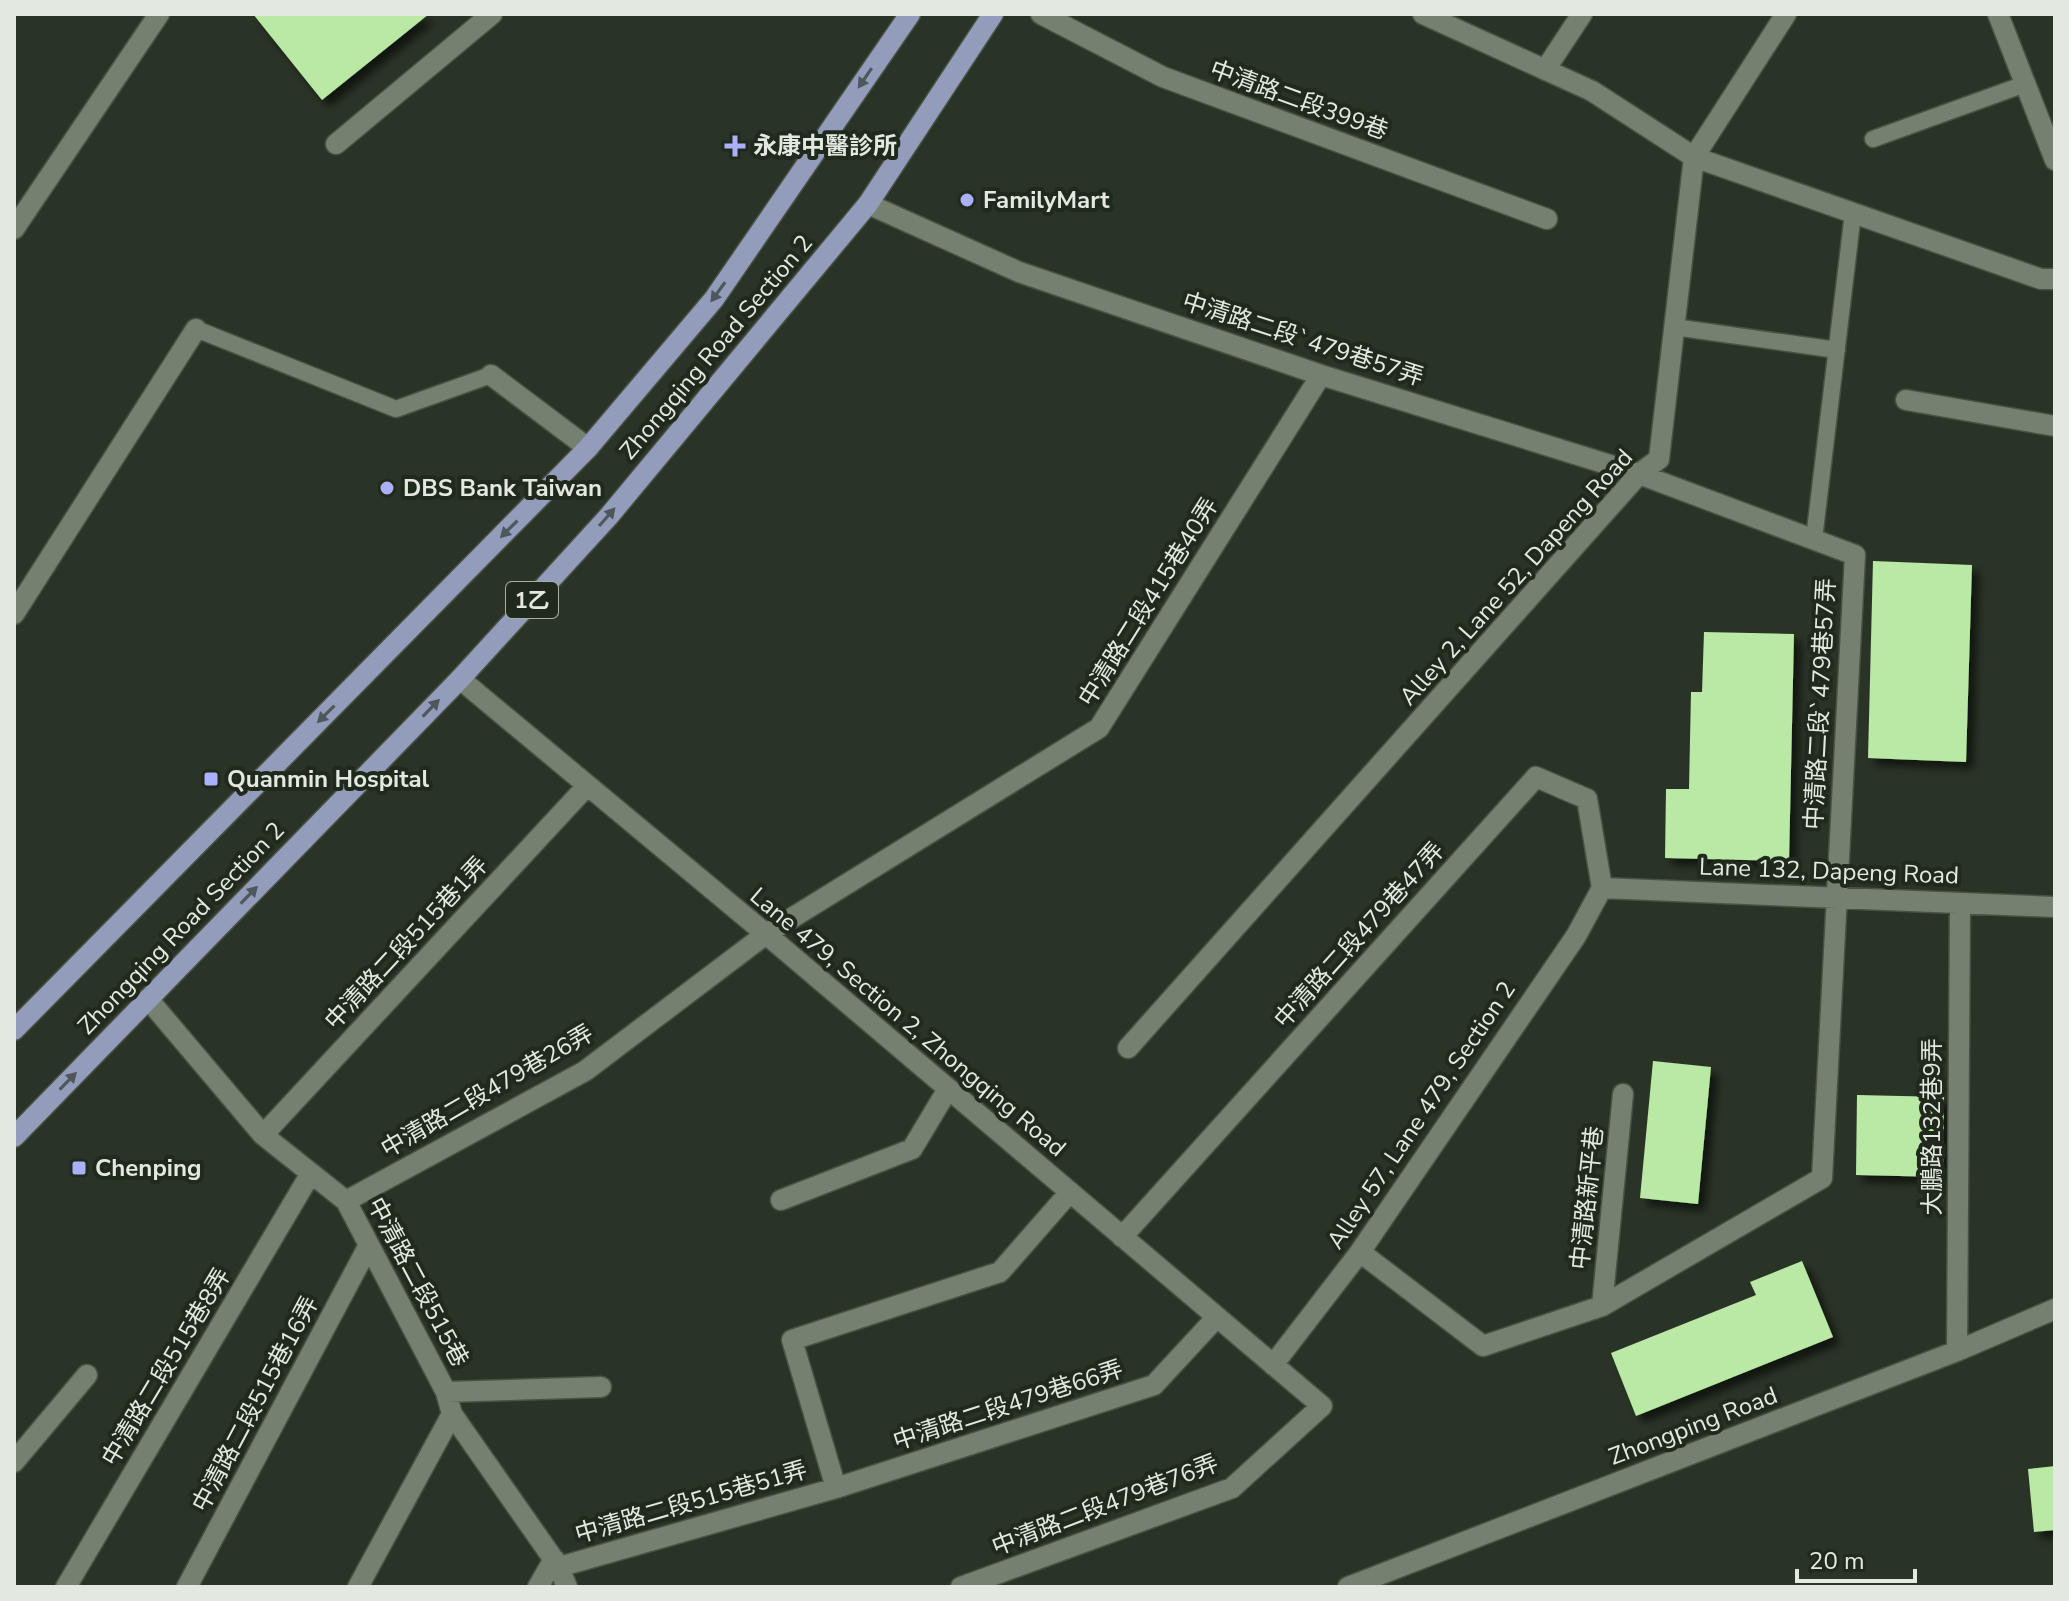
<svg xmlns="http://www.w3.org/2000/svg" width="2069" height="1601" viewBox="0 0 2069 1601" font-family="'Nunito Sans','Noto Sans TC',sans-serif">
<style>
.building{fill:#b9e9a5;filter:url(#shadow)}
.lines{fill:none;stroke-linecap:round;stroke-linejoin:round}
.service-casing{stroke:#485145;stroke-width:19}
.minor-casing{stroke:#485145;stroke-width:23}
.primary-casing{stroke:#485145;stroke-width:23}
.service{stroke:#748070;stroke-width:16}
.minor{stroke:#748070;stroke-width:20}
.primary{stroke:#949cbc;stroke-width:20}
.oneway{fill:#4e585c}
.poi-dot{fill:#aab0fb;stroke:#202a1c;stroke-width:3}
.labels{text-anchor:middle;stroke-width:8;stroke-linejoin:round;paint-order:stroke}
.shield{fill:#202a1c;stroke:#a8b0a5;stroke-width:2}
.shield-label{font-size:22px;font-weight:bold;fill:#e3e9e0}
.street-label{font-size:24px;fill:#e3e9e0;stroke:#202a1c}
.poi-label{font-size:24px;font-weight:bold;fill:#e3e9e0;stroke:#202a1c;text-anchor:start}
</style>
<defs>
<filter id="shadow"><feDropShadow dx="7" dy="7" stdDeviation="4" flood-color="#0009"/></filter>
</defs>
<rect width="100%" height="100%" fill="#2a3426"/>
<!-- building -->
<path class="building" d="M253,14h176l-107,86z
M1873,561l99,4 -6,197 -98,-4z
M1704,632l90,2 -5,227 -124,-3 1,-69h23l2,-97h11z
M1653,1061l58,6 -13,137 -58,-6z
M1857,1095l87,2 -1,80 -87,-2z
M1802,1261l31,76 -197,79 -25,-63 145,-58 -6,-13z
M2055,1466v64l-21,2 -6,-63z"/>
<g class="lines">
<defs>
<path id="service" d="M1873,139l152,-55
M1674,327l163,23
M196,329l200,80 95,-34
M1814,539l39,-326"/>
<path id="minor" d="M1041,14l122,63 384,142
M1423,14l169,77 102,66 347,122h14
M1998,14l57,146
M1545,70l37,-56
M336,144l156,-130
M868,204l151,68 302,103 318,99 216,81 -33,623 -220,128 -119,40 -123,-94
M14,229l145,-215
M491,375l97,73
M1906,400l149,26
M14,614l182,-285
M460,679l306,255 556,472 -90,82 -271,99
M1602,888l453,19
M148,999l115,136 83,66 100,191 6,22 107,153 8,20
M1128,1048l511,-574 20,-15 35,-302 92,-143
M263,1135l324,-349
M781,1200l131,-51 36,-60
M346,1201l239,-130 181,-137 333,-206 222,-353
M1122,1237l414,-460 51,22 15,89
M1602,1306l21,-212
M1957,1351l3,-448
M1273,1365l87,-113 216,-316 26,-48
M446,1392l155,-5
M14,1462l73,-87
M836,1488l-44,-148 208,-68 70,-80
M559,1567l277,-79 318,-103 63,-68
M66,1587l245,-414
M187,1587l182,-342
M358,1587l94,-173
M538,1587l16,-28
M1348,1587l609,-236 98,-42"/>
<path id="primary" d="M14,1030l574,-582 126,-149 196,-285
M14,1137l446,-458 149,-163 259,-312 125,-190"/>
</defs>
<!-- service casing -->
<use href="#service" class="service-casing"/>
<!-- minor casing -->
<use href="#minor" class="minor-casing"/>
<!-- primary casing -->
<use href="#primary" class="primary-casing"/>
<!-- service -->
<use href="#service" class="service"/>
<!-- minor -->
<use href="#minor" class="minor"/>
<!-- primary -->
<use href="#primary" class="primary"/>
</g>
<!-- one-way arrows -->
<defs><path id="oneway-solid" d="M-6-.8H1V-3.2L6.5 0L1 3.2V.8H-6Z" transform="scale(2)"/></defs>
<g class="oneway">
<use href="#oneway-solid" transform="translate(865 78) rotate(124)"/>
<use href="#oneway-solid" transform="translate(718 292) rotate(126)"/>
<use href="#oneway-solid" transform="translate(607 517) rotate(-49)"/>
<use href="#oneway-solid" transform="translate(509 529) rotate(135)"/>
<use href="#oneway-solid" transform="translate(431 708) rotate(-46)"/>
<use href="#oneway-solid" transform="translate(326 714) rotate(135)"/>
<use href="#oneway-solid" transform="translate(249 895) rotate(-46)"/>
<use href="#oneway-solid" transform="translate(68 1081) rotate(-46)"/>
</g>
<!-- markers -->
<g class="poi-dot">
<path d="M731 134h8v8h8v8h-8v8h-8v-8h-8v-8h8z"/>
<circle cx="967" cy="200" r="8"/>
<circle cx="387" cy="488" r="8"/>
<rect x="203" y="771" width="16" height="16" rx="4"/>
<rect x="71" y="1160" width="16" height="16" rx="4"/>
</g>
<g class="labels">
<!-- shield labels -->
<rect class="shield" x="506" y="582" width="52" height="36" rx="6"/>
<g class="shield-label">
<text x="532" y="608">1乙</text>
</g>
<!-- street labels -->
<g class="street-label">
<text transform="translate(1299 100) rotate(20)" y="8">中清路二段399巷</text>
<text transform="translate(1303 339) rotate(18)" y="8">中清路二段ˋ479巷57弄</text>
<text transform="translate(716 347) rotate(-50)" y="8">Zhongqing Road Section 2</text>
<text transform="translate(1516 577) rotate(-48)" y="8">Alley 2, Lane 52, Dapeng Road</text>
<text transform="translate(1148 602) rotate(-58)" y="8">中清路二段415巷40弄</text>
<text transform="translate(1820 704) rotate(-87)" y="8">中清路二段ˋ479巷57弄</text>
<text transform="translate(1829 871) rotate(2)" y="8">Lane 132, Dapeng Road</text>
<text transform="translate(181 928) rotate(-46)" y="8">Zhongqing Road Section 2</text>
<text transform="translate(1359 935) rotate(-48)" y="8">中清路二段479巷47弄</text>
<text transform="translate(406 943) rotate(-47)" y="8">中清路二段515巷1弄</text>
<text transform="translate(908 1022) rotate(40)" y="8">Lane 479, Section 2, Zhongqing Road</text>
<text transform="translate(487 1091) rotate(-30)" y="8">中清路二段479巷26弄</text>
<text transform="translate(1421 1115) rotate(-56)" y="8">Alley 57, Lane 479, Section 2</text>
<text transform="translate(1932 1127) rotate(-90)" y="8">大鵬路132巷9弄</text>
<text transform="translate(1587 1198) rotate(-84)" y="8">中清路新平巷</text>
<text transform="translate(418 1282) rotate(62)" y="8">中清路二段515巷</text>
<text transform="translate(166 1367) rotate(-59)" y="8">中清路二段515巷8弄</text>
<text transform="translate(255 1404) rotate(-62)" y="8">中清路二段515巷16弄</text>
<text transform="translate(1008 1405) rotate(-18)" y="8">中清路二段479巷66弄</text>
<text transform="translate(1693 1426) rotate(-21)" y="8">Zhongping Road</text>
<text transform="translate(691 1502) rotate(-16)" y="8">中清路二段515巷51弄</text>
<text transform="translate(1105 1505) rotate(-21)" y="8">中清路二段479巷76弄</text>
</g>
<!-- poi labels -->
<g class="poi-label">
<text x="753" y="154">永康中醫診所</text>
<text x="983" y="208">FamilyMart</text>
<text x="403" y="496">DBS Bank Taiwan</text>
<text x="227" y="787">Quanmin Hospital</text>
<text x="95" y="1176">Chenping</text>
</g>
</g>
<!-- border -->
<rect width="2069" height="1601" fill="none" stroke="#e3e9e0" stroke-width="32"/>
<!-- scale -->
<path d="M1797 1569v12h118v-12" fill="none" stroke="#e3e9e0" stroke-width="4"/>
<text x="1809" y="1569" font-size="24" fill="#e3e9e0" stroke="#202a1c" stroke-width="6" paint-order="stroke">20 m</text>
</svg>
